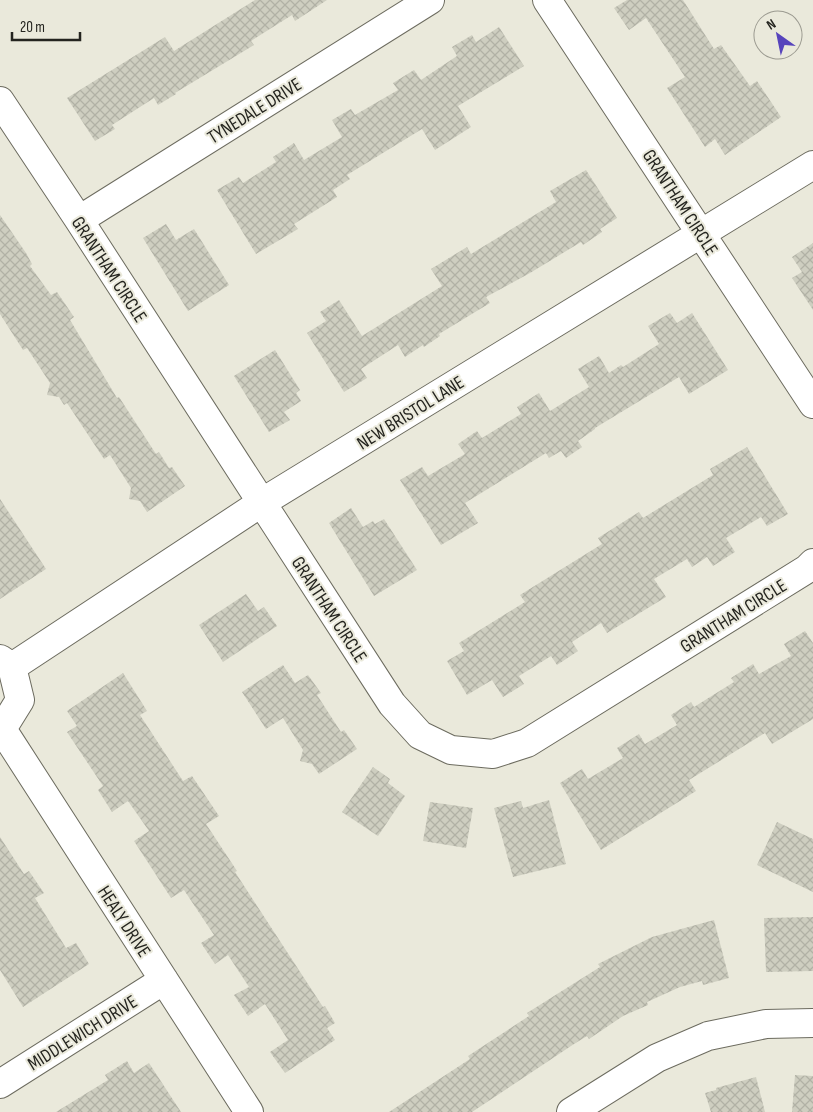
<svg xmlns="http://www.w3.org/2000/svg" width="813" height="1112" viewBox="0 0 813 1112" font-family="'Sofia Sans Condensed',sans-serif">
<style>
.building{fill:url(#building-cross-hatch)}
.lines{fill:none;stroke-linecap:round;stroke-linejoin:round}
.minor-casing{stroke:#6c6b5f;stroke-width:30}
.minor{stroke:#fff;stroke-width:28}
.labels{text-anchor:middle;stroke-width:4;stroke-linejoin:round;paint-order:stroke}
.street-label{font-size:19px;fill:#24241f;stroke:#eae9db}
</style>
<defs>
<pattern id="building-cross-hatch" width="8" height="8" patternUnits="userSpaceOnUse" patternTransform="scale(1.25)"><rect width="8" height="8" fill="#cecec0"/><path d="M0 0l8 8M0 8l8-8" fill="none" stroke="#b1b1a5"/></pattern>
</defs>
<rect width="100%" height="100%" fill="#eae9db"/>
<!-- building -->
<path class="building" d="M255,0h72l-32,21 -3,-6 -41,26 3,4 -79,48 1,1 -18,11 -4,-7 -42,27 3,4 -20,12 -28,-43 98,-61 9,14z
M627,0h56l31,49 7,-4 29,41 7,-5 24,36 -56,38 -10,-16 -10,8 -38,-59 18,-11 -39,-59 -17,12 -15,-22z
M499,27l25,39 -66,40 13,21 -36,23 -13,-21 -75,46 3,4 -17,11 4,7 -43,27 4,5 -42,25 -39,-64 22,-13 4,6 33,-21 -3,-5 21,-14 10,17 38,-23 -10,-17 19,-11 4,6 43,-25 -5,-7 21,-13 7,10 36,-24 -5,-9 20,-12 4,7z
M586,170l31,48 -17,11 2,3 -19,13 -2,-3 -51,31 -44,24 4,6 -51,31 1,2 -16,11 -1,-2 -18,12 -7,-12 -37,24 6,9 -23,14 -37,-59 19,-12 -6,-9 19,-12 23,36 80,-50 -11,-17 36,-22 4,7 85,-52 -6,-11z
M0,215l26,38 6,11 -2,2 21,29 6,-3 17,25 -4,3 47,78 2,-1 37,57 3,-2 10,16 3,-1 13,19 -38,26 -7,-11 -11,-2 2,-11 -21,-33 -6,4 -37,-56 -3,2 -5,-8 -12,-2 3,-12 -23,-35 -4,2 -23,-36z
M166,224l10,16 18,-11 35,56 -41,26 -45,-73z
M813,243v67l-21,-32 10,-6 -10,-15z
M670,313l7,10 15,-10 36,57 -39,24 -10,-17 -84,51v1l-17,12 4,6 -16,11 -5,-7 -12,7 -3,-5 -81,50 13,20 -37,22 -41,-65 22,-13 6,9 37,-22 -7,-10 19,-13 5,7 39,-24 -4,-7 22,-14 11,18 39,-24 -11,-18 21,-13 10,17 12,-8 2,2 36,-23 -11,-18z
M275,350l25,40 -4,3 5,8 -17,11 6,8 -21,12 -35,-56z
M747,447l41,67 -21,12 -6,-9 -35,21 9,14 -22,14 -6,-9 -15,10 -5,-8 -33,20 12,18 -59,36 -6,-10 -29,19 6,9 -21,14 -6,-9 -32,20 5,8 -21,13 -11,-17 -25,15 -20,-34 17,-10 -5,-8 66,-41 -5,-7 82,-51 -4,-6 41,-26 4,6 70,-43 -3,-6z
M0,499l46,70 -46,30z
M351,508l12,19 10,-6 2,3 9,-5 33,51 -43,26 -45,-73z
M246,594l12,17 6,-4 13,19 -54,36 -24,-37z
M805,631l8,12v76l-41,25 -7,-11 -76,47 7,11 -95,59 -41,-67 22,-14 6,10 35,-21 -6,-10 22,-14 6,10 32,-19 -6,-10 20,-13 3,5 40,-25 -3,-4 22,-14 6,10 32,-18 -7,-12z
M283,665l12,18 13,-8 13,18 -4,2 24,37 3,-2 13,19 -38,25 -7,-10 -12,-3 3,-11 -20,-32 -17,11 -24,-37z
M123,673l24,38 -7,4 43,66 9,-5 27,40 -13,8 31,47 -2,1 88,135 2,-1 10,17 -8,5 8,12 -50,33 -15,-21 18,-12 -23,-36 -17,12 -14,-21 15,-8 -21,-32 -13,9 -14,-21 13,-8 -30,-45 -13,8 -37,-57 15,-10 -21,-30 -16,11 -14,-22 5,-4 -36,-54 10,-6 -10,-15z
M373,767l17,12 -2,4 17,13 -27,40 -36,-24z
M549,800l17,64 -53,13 -19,-69 27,-7 2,7z
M430,802l43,6 -7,40 -43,-7z
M777,822l36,17v53l-56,-27z
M0,837l24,37 5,-3 15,22 -9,5 31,50 10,-5 13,21 -66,43 -23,-37z
M813,917v54l-47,1 -2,-54z
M714,920l15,58 -26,7 -1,-4 -22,6 -33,15 1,3 -25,11 -34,23 -2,-3 -13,8 -102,68h-83l81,-53 -2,-3 61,-40 -2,-3 73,-46 -2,-3 54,-27z
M127,1061l7,12 15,-10 32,49h-125l52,-32 -3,-5z
M795,1075l18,1v36h-21z
M756,1077l9,35h-54l-6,-19 11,-3v-2z"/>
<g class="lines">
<defs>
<path id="minor" d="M547,0l266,404
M0,101l79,119 313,484 28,31 31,15 42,4 34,-11 280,-174 6,-6
M79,220l351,-220
M0,659l12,8 8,33 -18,29 -2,1
M12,667l249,-164 552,-338
M2,729l247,383
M0,1084l164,-104
M571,1112l86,-54 51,-22 58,-12 47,-1"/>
</defs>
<!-- minor casing -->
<use href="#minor" class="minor-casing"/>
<!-- minor -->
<use href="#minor" class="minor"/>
</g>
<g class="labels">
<!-- street labels -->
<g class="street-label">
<text transform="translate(254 110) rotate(-32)" y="7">TYNEDALE DRIVE</text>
<text transform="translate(681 202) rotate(57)" y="7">GRANTHAM CIRCLE</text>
<text transform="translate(110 269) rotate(57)" y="7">GRANTHAM CIRCLE</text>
<text transform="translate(410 412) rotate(-32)" y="7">NEW BRISTOL LANE</text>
<text transform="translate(330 609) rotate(57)" y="7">GRANTHAM CIRCLE</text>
<text transform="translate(733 615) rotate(-32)" y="7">GRANTHAM CIRCLE</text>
<text transform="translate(125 921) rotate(57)" y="7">HEALY DRIVE</text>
<text transform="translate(82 1032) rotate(-32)" y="7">MIDDLEWICH DRIVE</text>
</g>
</g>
<!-- north arrow -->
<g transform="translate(778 35) rotate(327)"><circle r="24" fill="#eae9db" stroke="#9b9a90"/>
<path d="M0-4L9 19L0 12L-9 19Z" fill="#5744bc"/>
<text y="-8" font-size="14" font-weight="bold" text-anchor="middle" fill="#24241f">N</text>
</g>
<!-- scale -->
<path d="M12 32v8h68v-8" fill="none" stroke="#24241f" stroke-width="2.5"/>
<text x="20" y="32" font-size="15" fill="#24241f" stroke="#eae9db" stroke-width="4" paint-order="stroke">20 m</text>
</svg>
